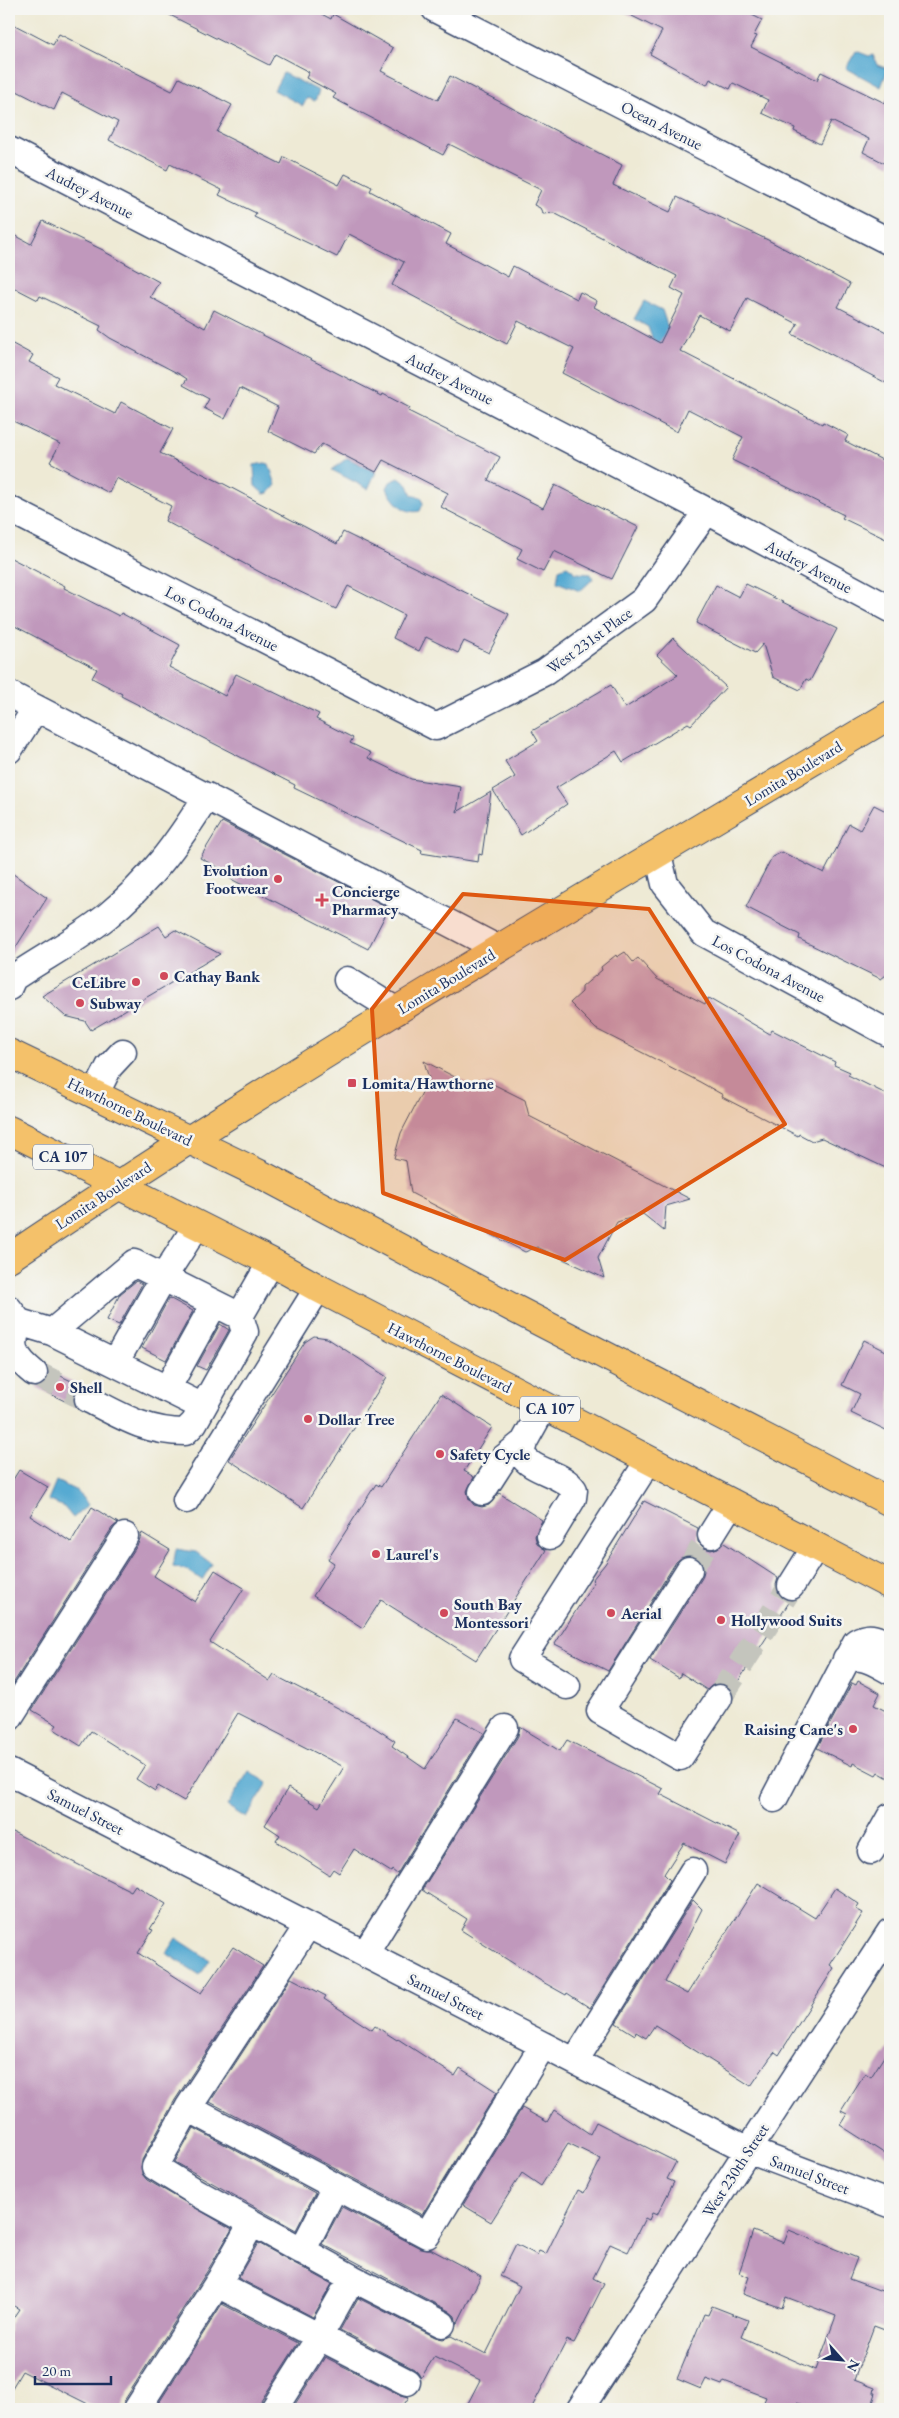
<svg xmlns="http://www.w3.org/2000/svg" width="899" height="2418" viewBox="0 0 899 2418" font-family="'EB Garamond',serif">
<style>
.water{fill:#57aad2;stroke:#396c98}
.building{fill:#c098bc}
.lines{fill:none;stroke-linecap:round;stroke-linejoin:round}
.minor-tunnel{stroke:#c4c5bd;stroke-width:26;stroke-dasharray:26 13;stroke-linecap:butt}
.minor-casing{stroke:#3b4b70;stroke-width:29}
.major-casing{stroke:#3b4b70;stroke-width:30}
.minor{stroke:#fff;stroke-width:26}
.major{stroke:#f4c16a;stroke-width:28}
.marked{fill:#de5710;fill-opacity:0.2;stroke:#de5710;stroke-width:4;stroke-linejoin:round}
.poi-dot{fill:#d1495b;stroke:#f6f6f2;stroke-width:2}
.labels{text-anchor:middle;stroke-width:5;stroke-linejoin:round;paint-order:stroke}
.shield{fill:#f6f6f2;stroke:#5d6b8a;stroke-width:1}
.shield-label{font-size:15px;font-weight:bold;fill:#1b2f5e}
.street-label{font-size:16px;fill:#1b2f5e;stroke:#f6f6f2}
.poi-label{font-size:16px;font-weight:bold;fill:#1b2f5e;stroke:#f6f6f2;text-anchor:start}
</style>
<rect width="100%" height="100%" fill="#f6f6f2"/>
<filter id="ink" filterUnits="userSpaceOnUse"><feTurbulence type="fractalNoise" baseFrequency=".02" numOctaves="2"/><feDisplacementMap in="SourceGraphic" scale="10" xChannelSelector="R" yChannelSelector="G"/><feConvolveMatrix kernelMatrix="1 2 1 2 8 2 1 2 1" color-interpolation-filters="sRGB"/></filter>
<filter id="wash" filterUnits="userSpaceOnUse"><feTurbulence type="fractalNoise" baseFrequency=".0096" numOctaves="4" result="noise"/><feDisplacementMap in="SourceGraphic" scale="20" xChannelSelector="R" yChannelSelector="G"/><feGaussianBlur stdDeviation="1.12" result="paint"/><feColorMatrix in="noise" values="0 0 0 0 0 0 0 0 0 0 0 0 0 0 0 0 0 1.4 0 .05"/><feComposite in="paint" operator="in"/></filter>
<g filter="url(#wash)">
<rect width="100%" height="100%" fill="#eeead5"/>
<!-- water -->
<path class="water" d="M856,51l13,5 4,-1 4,10 11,4 -7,18 -35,-19z
M283,73l36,18 -4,10 -8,-3 -4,8 -29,-16z
M644,301l18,9 10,30 -17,6 -7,-19 -14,-8z
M347,458l29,14 -8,17 -36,-19z
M265,463l4,1 7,21 -7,8 -5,1 -9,-8 -1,-21z
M399,478l9,7 4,10 10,3 1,6 -3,7c-15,4 -28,-10 -33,-23l3,-6z
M567,566l9,7 15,1 2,5 -13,12 -23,-9 2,-13z
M56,1481l21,10 11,14 -15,13 -9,-11 -16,-7z
M176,1549l20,3 16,12 -10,16 -15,-10 -14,-3z
M249,1771l19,12 -22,35 -19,-12z
M176,1938l34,22 -10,15 -34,-22z"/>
<g id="blocks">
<!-- building -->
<path class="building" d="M158,9h154l19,10 2,-5 60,34 -12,23 57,29 12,-24 172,89 -9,20 57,27 7,-15 91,43 82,44 -12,23 52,27v51l-98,-51 6,-10 -51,-26 -17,33 -31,-16 -19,36 142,73 1,-2 25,13 -3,6 45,23v77l-48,-23 2,-3 -112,-55 11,-23 -55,-28 -11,23 -115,-59 12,-24 -56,-28 -11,23 -33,-17 -1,1 -81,-43 12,-23 -55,-28 -12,23 -83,-40 2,-4 -37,-18 3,-5 -52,-26 -3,6 -58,-30 9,-18 -56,-29 -8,17 -45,-23v-65l44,23 6,-11 113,57 7,-13 53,27 -15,27 64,32 3,-7 55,28 6,-11 27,13 -2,4 81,43 -5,10 62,33 5,-11 64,33 3,-7 17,9 -3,6 66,36 24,-48 -13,-7 6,-12 -123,-63 -11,1 -3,-6 -6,-3 7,-15 -92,-46 -6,11 -110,-57 3,-4 -30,-16 3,-6 -34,-18 -6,11z
M618,9h122l22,11 -8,15 3,1 -6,11 66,33 4,-8 64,31 5,-12v75l-27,-14 6,-13 -38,-18 -11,23 -26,-13 1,-3 -33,-15 6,-13 -35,-17 -3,6 -20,-10 -3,6 -25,-13 -32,-18 12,-23z
M43,221l62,30v1l54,30 -9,15 55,31 9,-18 168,86 1,-2 27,14 -2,3 92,46 -12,23 55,28 12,-23 83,42 -26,52 -58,-28 -11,21 -26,-13 5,-10 -81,-42 7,-14 -65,-33 -7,12 -54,-28 -8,10 -46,-23 10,-24 -38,-19 -15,31 -21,-11 5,-9 -26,-14 4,-6 -6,-4 -71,-37 -11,-8 2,-4 -61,-30 -2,4 -29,-15v-53l22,12z
M9,342l24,13 -4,7 29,15 -4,7 61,30 6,-12 52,27 -13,24 64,31 113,60 6,-12 166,82 -20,39 -25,-12 -6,12 -32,-16 -7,14 -26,-13 11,-23 -56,-29 -12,23 -67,-32 -104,-56 6,-15 -55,-28 -7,15 -59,-31 10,-18 -51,-25z
M9,557l56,29 -1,2 55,28 2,-3 59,32 -11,22 56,29 11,-22 83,40 -3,5 37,19 -3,5 21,10 -3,5 43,21 50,8 -4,25 34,-20 -9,63 -3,-1 -1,8 -57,-9 1,-3 -128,-62 1,-3 -174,-89 1,-2 -30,-16 5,-9 -88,-46z
M746,584l91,45 -27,52 -4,-2 -6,11 -27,-13 -10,-33 -8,9 -59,-30 20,-38 23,12z
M673,638l53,49 -35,38 -3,-2 -65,39 -7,-11 -60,37 11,16 -46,31 -28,-45 22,-13 -10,-16 33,-20 -6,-10 79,-46 14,23 53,-33 -21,-20z
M874,805l16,8v159l-9,7 -82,-40 1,-4 -54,-28 26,-50 10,-5 42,21 25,-49 11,6z
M222,822l167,86 -21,41 -145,-74 2,-4 -25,-13z
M9,871l38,27 -38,60z
M159,926l7,10 9,-6 45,24 -129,76 -6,-9 -20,-5 -23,-20z
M625,952l8,10 5,-4 19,21 48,25 3,-6 62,36 2,-4 63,32 -1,3 16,7 -2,3 42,21v74l-68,-32 -10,3 -13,-7 -1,2 -76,-39 1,-2 -23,-13 -104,-53 -26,-26 12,-11v-5l20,-17 -1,-3 15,-12 1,2z
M424,1061l50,26 17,-4 34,17 4,16 161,83 -24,7 -2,25 -21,-17 -26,8 -19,36 6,20 -67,-31 -12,5 -114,-59 -5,-32 -12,-3 7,-25 28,-54z
M136,1281l6,3 -23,41 -12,-5 13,-26z
M169,1298l24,13 -27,49 -24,-12z
M220,1324l9,6 -23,40 -9,-4z
M314,1336l13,2 60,39 -84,131 -74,-48 76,-118z
M864,1340l26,13v79l-39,-19 9,-19 -18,-9z
M48,1370l34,16 -7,7v13l-39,-19 10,-5z
M441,1394l51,33 -28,44 10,6 -7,14 2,8 5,6 8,2 7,-2 10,-12 43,27 -7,16 2,8 9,6 -70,110 -95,-60 -18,28 -50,-32 21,-33 -6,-4 48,-75 5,3z
M19,1470l29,17 -18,29 41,26 21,-35 26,16 -6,5 -103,162v-204z
M644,1501l54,27v14l6,6 7,2 7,-2 6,-5 54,35 -2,7 2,8 5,5 7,3 -58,90 -5,-6 -8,-2 -7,2 -5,5 -26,-17 -2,5 -29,-18 52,-82 2,-7 -2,-8 -5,-5 -7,-3 -8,2 -6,5 -68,109 -53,-27 39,-62 -2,-2 13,-16z
M142,1533l28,17 -16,26 41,26 20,-32 29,18 -34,54 60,39 4,-6 95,49 26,17 -3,5 33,23 32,-51 27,15 -87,141 -5,-4 -1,2 -37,-23 -15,24 -6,-4 -4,6 -53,-34 4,-6 -15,-10 23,-37 31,19 25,-40 -106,-54 -54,88 -26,-15 -3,5 -19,-12 9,-14 -54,-34 -10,15 -27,-17 3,-4 -25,-15 106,-166z
M858,1681l22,12 -6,12 16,8v66l-12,-7 -2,3 -23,-12 -1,3 -35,-18 35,-65 4,2z
M520,1727l40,24 7,-11 96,49 -3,5 80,41 -15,29 -41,-21 -20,31 6,6 -80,128 -23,-15 -1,2 -25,-14 -80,-51 6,-11 -45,-29 96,-154z
M9,1830l122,61 4,-6 31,19 -16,25 3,1 -15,23 63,40 32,-46 30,19 -88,134 -33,60v14l5,6 85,49 -24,41 -84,131 -2,8h-24l-76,-38 -13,22v-69l10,-15 -10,-6z
M758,1883l57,35 20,-30 24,16 -3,5 7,4 -33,52 4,3 -55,87 -4,-3 -5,6 -19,28 -96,-61 -9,13 -10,-6 -1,3 -19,-12 77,-123 9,9 -37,73 22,12z
M291,1978l35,18 -2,3 48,31 3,-4 22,14 1,-1 57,37 5,-8 37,24 -75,123 -212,-113z
M890,2047v110l-50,-32 7,-11 -6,-3 24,-38 6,4z
M522,2108l25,14 7,-12 36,24 6,-12 80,40 -9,17 7,3 -17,33 -5,-2 -3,7 -4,-2 -17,34 -18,-8 -17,34 11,6 -30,59 -7,-3 -36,69h-66l15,-29 -46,-23 -13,21 -7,-9 -74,-39 18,-32 77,39 8,2 8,-3 35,18 34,-68 -20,-10 16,-32 21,11 2,-4 7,3 32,-64 6,3 17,-34 -33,-16 -27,43 -19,-13 -31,49 -28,-17z
M194,2128l121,65 -19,37 -121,-68z
M342,2207l78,41 10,1 51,27 -24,48 -2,-8 -6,-5 -127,-67z
M789,2230l68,28 -8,21 41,15v38l-16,-6 -20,54 21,8 -1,5h2l-5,16h-56l-18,-6 -3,6h-33l5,-12 -42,-16 -2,4 -16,-6 -5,10 -24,-10 27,-65 4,1 4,-9 36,14 -7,17 75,33 20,-54 -50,-19 -4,11 -39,-14 6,-17 -10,-4 14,-42 31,12z
M258,2243l74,41 -19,33 -75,-39z
M222,2304l76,39 -37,58 -2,8h-104z
M325,2357l75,38 9,2 -8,12h-109z"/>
</g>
</g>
<g filter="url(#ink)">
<use href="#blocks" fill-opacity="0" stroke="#3b4b70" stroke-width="1"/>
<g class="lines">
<!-- minor-tunnel -->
<path class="minor-tunnel" d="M34,1373l54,26
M689,1570l22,-35
M719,1698l72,-112"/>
<defs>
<path id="minor" d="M435,9l455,233
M9,150l698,361 183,98
M9,509l427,218 109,-55 99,-72 63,-89
M9,694l490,255
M9,750l27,-42
M658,854l7,30 39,49 186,101
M347,980l50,31
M9,987l4,-9c31,-21 64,-38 93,-61 44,-36 71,-73 101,-121
M95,1095l14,-28 14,-15
M9,1309l10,13 33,10 151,75
M19,1322c-9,25 -6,34 15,51
M52,1332l82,-69 106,53
M115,1363l48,-85 34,-53
M167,1389l47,-85
M88,1399c33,17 58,33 97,33l9,-9 51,-91 -5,-16 31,-54
M544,1406l-20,36 -3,12c12,19 41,18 53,36l-1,8 -23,38
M482,1492l22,-34 20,-16
M186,1500l132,-212
M711,1535l20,-32
M689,1570l-89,141 80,46 39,-59
M791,1586l25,-40
M846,1659c17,-5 29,4 44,12
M567,1686l-45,-27 127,-199
M9,1718l116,-182
M9,1772l739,378 142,54
M774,1799l82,-157c14,-8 21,-3 34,3
M871,1851l19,-34
M365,1954l140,-226
M575,2061l118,-190
M188,2108l239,127 116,-190
M302,2251l33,-64
M352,2278l90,46
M217,2284l190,98
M137,2409l84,-131 31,-55
M274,2409l38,-60 40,-71 -158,-87 -39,-24 33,-59 120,-183
M580,2409l310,-477"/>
<path id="major" d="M9,1053l257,124 249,132 375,193
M9,1130l262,132 47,26 572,297
M9,1258c286,-193 585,-366 881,-543"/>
</defs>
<!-- minor casing -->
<use href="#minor" class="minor-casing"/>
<!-- major casing -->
<use href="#major" class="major-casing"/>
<!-- minor -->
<use href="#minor" class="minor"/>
<!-- major -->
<use href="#major" class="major"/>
</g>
</g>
<!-- marked area -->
<path class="marked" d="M463,894l186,15 136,215 -220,136 -182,-67 -11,-184z"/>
<!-- markers -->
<g class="poi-dot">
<circle cx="278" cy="879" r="5"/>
<path d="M319.5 892.5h5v5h5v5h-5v5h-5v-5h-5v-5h5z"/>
<circle cx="164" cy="976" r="5"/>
<circle cx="136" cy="982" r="5"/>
<circle cx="80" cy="1003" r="5"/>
<rect x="347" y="1078" width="10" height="10" rx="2.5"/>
<circle cx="60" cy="1387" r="5"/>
<circle cx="308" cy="1419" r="5"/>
<circle cx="440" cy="1454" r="5"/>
<circle cx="376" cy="1554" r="5"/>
<circle cx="444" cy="1613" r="5"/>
<circle cx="611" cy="1613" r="5"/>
<circle cx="721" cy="1620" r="5"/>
<circle cx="853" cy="1729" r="5"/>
</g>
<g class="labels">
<!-- shield labels -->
<g class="shield">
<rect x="33" y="1144.5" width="60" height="25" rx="4"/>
<rect x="520" y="1396.5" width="60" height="25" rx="4"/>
</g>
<g class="shield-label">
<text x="63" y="1162">CA 107</text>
<text x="550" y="1414">CA 107</text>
</g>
<!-- street labels -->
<g class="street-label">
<text transform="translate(662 125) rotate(27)" y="6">Ocean Avenue</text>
<text transform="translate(90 192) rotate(27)" y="6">Audrey Avenue</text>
<text transform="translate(450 378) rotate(27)" y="6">Audrey Avenue</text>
<text transform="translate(809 566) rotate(28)" y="6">Audrey Avenue</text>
<text transform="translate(222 618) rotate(27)" y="6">Los Codona Avenue</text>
<text transform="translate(589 640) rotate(-36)" y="6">West 231st Place</text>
<text transform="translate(793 773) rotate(-31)" y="6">Lomita Boulevard</text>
<text transform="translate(769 968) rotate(28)" y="6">Los Codona Avenue</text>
<text transform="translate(446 981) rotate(-31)" y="6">Lomita Boulevard</text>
<text transform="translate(130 1111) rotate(26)" y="6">Hawthorne Boulevard</text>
<text transform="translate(103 1195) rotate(-33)" y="6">Lomita Boulevard</text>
<text transform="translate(450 1357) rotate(27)" y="6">Hawthorne Boulevard</text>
<text transform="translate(86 1811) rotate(27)" y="6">Samuel Street</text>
<text transform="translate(446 1996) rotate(27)" y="6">Samuel Street</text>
<text transform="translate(735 2170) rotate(-57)" y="6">West 230th Street</text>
<text transform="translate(810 2174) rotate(21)" y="6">Samuel Street</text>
</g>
<!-- poi labels -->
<g class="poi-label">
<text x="268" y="876" text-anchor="end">Evolution<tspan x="268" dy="18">Footwear</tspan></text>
<text x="332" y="897">Concierge<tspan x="332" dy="18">Pharmacy</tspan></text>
<text x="174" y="982">Cathay Bank</text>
<text x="126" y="988" text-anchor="end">CeLibre</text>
<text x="90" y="1009">Subway</text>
<text x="362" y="1089">Lomita/Hawthorne</text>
<text x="70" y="1393">Shell</text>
<text x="318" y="1425">Dollar Tree</text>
<text x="450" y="1460">Safety Cycle</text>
<text x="386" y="1560">Laurel's</text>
<text x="454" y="1610">South Bay<tspan x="454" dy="18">Montessori</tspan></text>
<text x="621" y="1619">Aerial</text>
<text x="731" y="1626">Hollywood Suits</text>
<text x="843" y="1735" text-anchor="end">Raising Cane's</text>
</g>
</g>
<!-- margin -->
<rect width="899" height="2418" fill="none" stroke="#f6f6f2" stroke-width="30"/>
<!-- north arrow -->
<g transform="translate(842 2360) rotate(117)" stroke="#f6f6f2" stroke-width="4" paint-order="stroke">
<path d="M0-4L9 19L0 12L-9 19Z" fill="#1b2f5e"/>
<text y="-8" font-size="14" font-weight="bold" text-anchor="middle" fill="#1b2f5e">N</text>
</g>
<!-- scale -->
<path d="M35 2376v8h76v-8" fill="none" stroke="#1b2f5e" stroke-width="2.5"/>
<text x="42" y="2376" font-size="15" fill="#1b2f5e" stroke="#f6f6f2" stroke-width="4" paint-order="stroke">20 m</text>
</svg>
